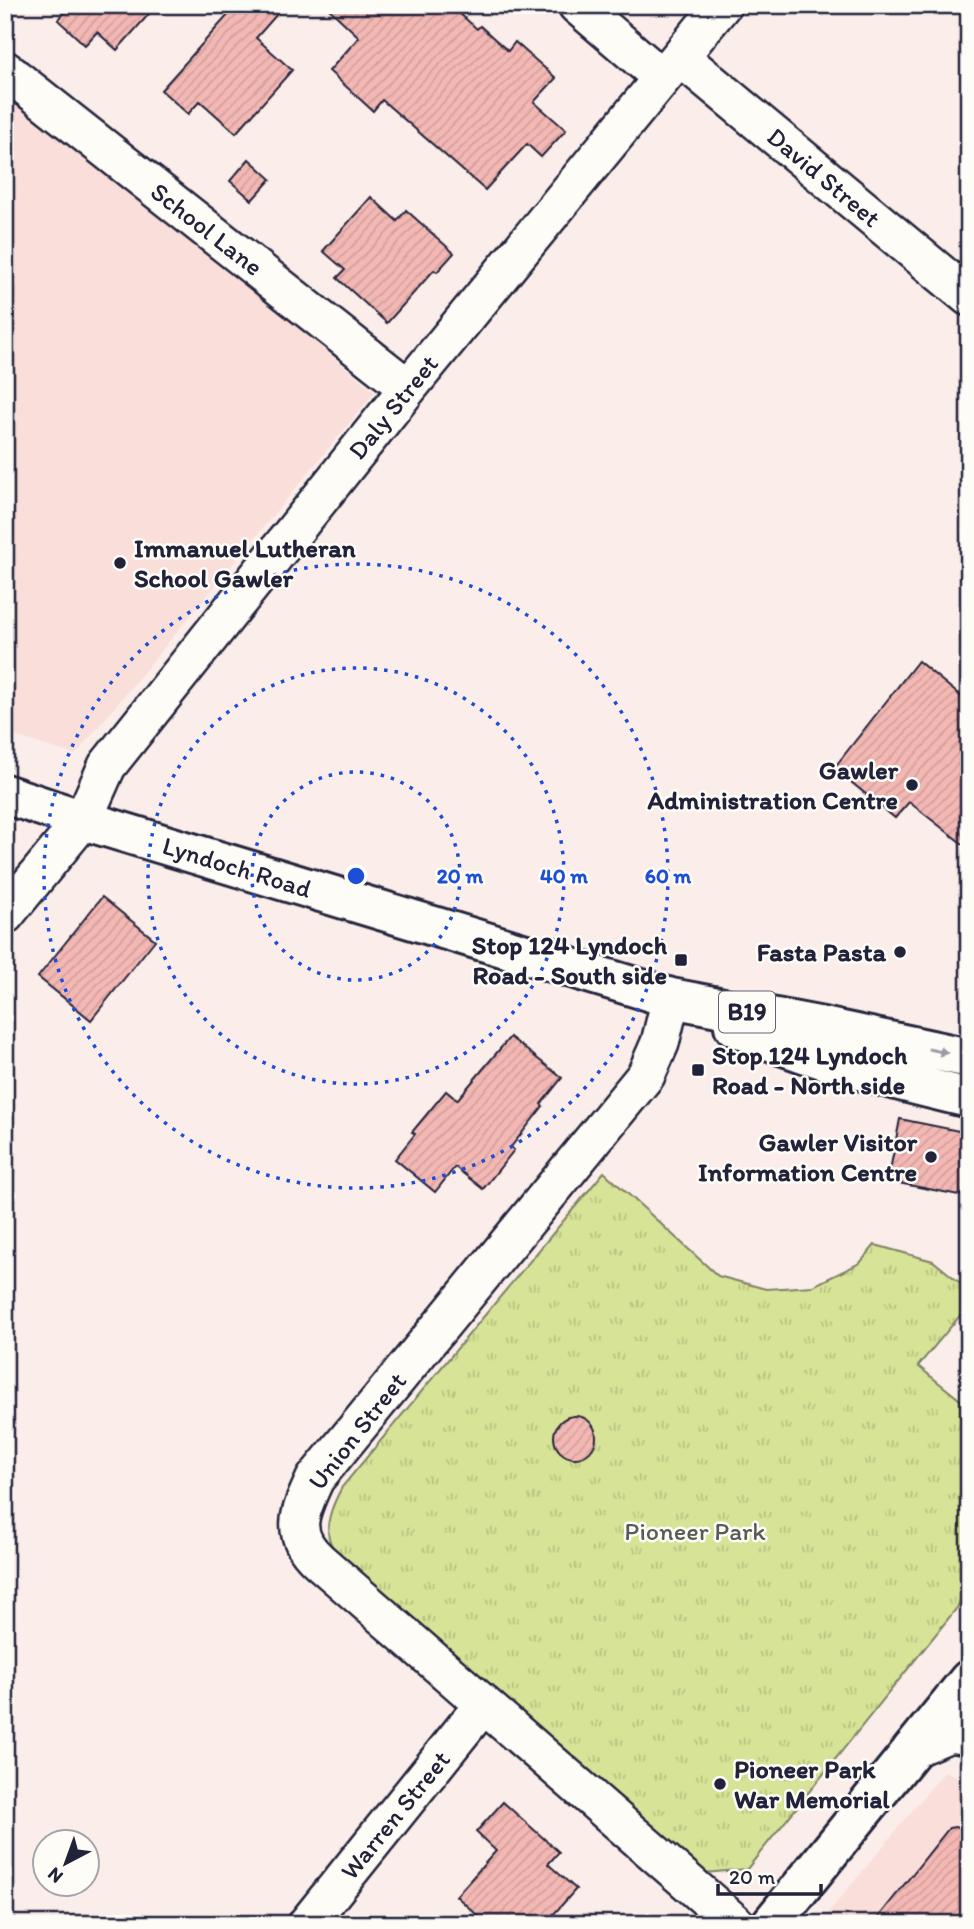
<svg xmlns="http://www.w3.org/2000/svg" width="974" height="1929" viewBox="0 0 974 1929" font-family="Itim,sans-serif">
<style>
.built{fill:#f9deda}
.park{fill:url(#park-tufts);stroke:#7c8268;stroke-width:2}
.building{fill:url(#building-hatch);stroke:#22223b;stroke-width:2}
.lines{fill:none;stroke-linecap:round;stroke-linejoin:round}
.minor-casing{stroke:#22223b;stroke-width:42}
.major-casing{stroke:#22223b;stroke-width:44}
.minor{stroke:#fdfcf7;stroke-width:37}
.major{stroke:#fdfcf7;stroke-width:38}
.oneway{fill:#9a9aa2}
.ring{fill:none;stroke:#1d4ed8;stroke-width:3.5;stroke-dasharray:3.5 7}
.poi-dot{fill:#22223b;stroke:#fdfcf7;stroke-width:2.5}
.labels{text-anchor:middle;stroke-width:5;stroke-linejoin:round;paint-order:stroke}
.shield{fill:#fdfcf7;stroke:#646373;stroke-width:2}
.shield-label{font-size:24px;font-weight:bold;fill:#22223b}
.street-label{font-size:26px;fill:#22223b;stroke:#fdfcf7}
.poi-label{font-size:26px;font-weight:bold;fill:#22223b;stroke:#fdfcf7;text-anchor:end}
.park-label{font-size:26px;fill:#585c56;stroke:#fdfcf7}
.centre{fill:#1d4ed8;stroke:#fdfcf7;stroke-width:3.5}
.ring-label{font-size:21px;text-anchor:middle;font-weight:bold;fill:#1d4ed8;stroke:#fdfcf7;stroke-width:5;stroke-linejoin:round;paint-order:stroke}
</style>
<defs>
<pattern id="park-tufts" width="24" height="20" patternUnits="userSpaceOnUse" patternTransform="scale(1.75)"><rect width="24" height="20" fill="#d7e396"/><path d="M3 7l-1-3M5 7V3M7 7l1-3M15 17l-1-3M17 17v-4M19 17l1-3" fill="none" stroke="#b8c282"/></pattern>
<pattern id="building-hatch" width="6" height="6" patternUnits="userSpaceOnUse" patternTransform="scale(1.75)"><rect width="6" height="6" fill="#f4b8b4"/><path d="M-1 1l2-2M0 6l6-6M5 7l2-2" fill="none" stroke="#d19e9c"/></pattern>
</defs>
<rect width="100%" height="100%" fill="#fbeeea"/>
<filter id="ink" filterUnits="userSpaceOnUse"><feTurbulence type="fractalNoise" baseFrequency=".0143" numOctaves="2"/><feDisplacementMap in="SourceGraphic" scale="14" xChannelSelector="R" yChannelSelector="G"/><feConvolveMatrix kernelMatrix="1 2 1 2 8 2 1 2 1" color-interpolation-filters="sRGB"/></filter>
<g filter="url(#ink)">
<!-- built -->
<path class="built" d="M5,91l26,16 344,285 -300,363 -70,-22z
M945,1771l24,11v142h-150z"/>
<!-- park -->
<path class="park" d="M604,1172l114,104 48,13 47,-3 47,-23 15,-18 58,16 36,29v15l-51,61 51,41v186l-222,276 -42,4 -354,-305c-5,-7 -15,-14 -19,-22 -10,-19 1,-42 10,-59z"/>
<!-- building -->
<path class="building" d="M67,5h90l-40,45 -20,-18 -12,13 -27,-25 11,-13z
M237,5h48l-29,33 36,32 -56,63 -36,-32 -12,13 -27,-24z
M325,5h125l27,24 3,-3 28,25 7,-9 41,36 -22,24 32,28 -25,27 -14,-13 -42,46 -103,-90 -9,11 -44,-40 30,-34z
M249,159l22,20 -19,21 -22,-19z
M371,197l26,24 9,-11 48,43 -17,19 -3,-2 -47,53 -50,-45 8,-8 -22,-19z
M918,661l51,42v146l-60,-47 -14,16 -61,-50z
M102,897l53,43 -64,80 -53,-43z
M510,1037l52,41 -21,26 2,2 -32,41 3,3 -31,39 -28,-22 -20,25 -40,-33 20,-25 -3,-2 34,-41 11,9z
M900,1119l69,14v64l-81,-16z
M554 1437a21 21 0 1 1 42 0a21 21 0 1 1-42 0Z
M503,1802l56,50 -11,12 28,25 -31,35h-58l-31,-28 40,-45 -20,-19z
M969,1825v99h-96l76,-96z"/>
<g class="lines">
<defs>
<path id="minor" d="M577,5l84,72
M680,57l289,240
M5,70l403,318
M5,915l78,-95 24,-54 301,-378 314,-383
M671,998l-11,45 -14,32 -331,404c-15,33 -27,54 4,82l417,363
M912,1749l38,-16 19,3
M307,1924l176,-219"/>
<path id="major" d="M5,794l78,26 588,178 152,29 146,31
M734,1026c75,33 155,53 235,72
M771,1924l198,-244"/>
</defs>
<!-- minor casing -->
<use href="#minor" class="minor-casing"/>
<!-- major casing -->
<use href="#major" class="major-casing"/>
<!-- minor -->
<use href="#minor" class="minor"/>
<!-- major -->
<use href="#major" class="major"/>
</g>
<!-- one-way arrows -->
<defs><path id="oneway-solid" d="M-6-.8H1V-3.2L6.5 0L1 3.2V.8H-6Z" transform="scale(1.75)"/></defs>
<use class="oneway" href="#oneway-solid" transform="translate(938 1051) rotate(12)"/>
</g>
<!-- distance rings -->
<g class="ring">
<circle cx="356" cy="876" r="104"/>
<circle cx="356" cy="876" r="208"/>
<circle cx="356" cy="876" r="312"/>
</g>
<!-- markers -->
<g class="poi-dot">
<circle cx="120" cy="563" r="7"/>
<circle cx="912" cy="785" r="7"/>
<circle cx="900" cy="952" r="7"/>
<rect x="674" y="953" width="14" height="14" rx="3.5"/>
<rect x="691" y="1063" width="14" height="14" rx="3.5"/>
<circle cx="931" cy="1157" r="7"/>
<circle cx="720" cy="1784" r="7"/>
</g>
<g class="labels">
<!-- shield labels -->
<rect class="shield" x="719" y="991.5" width="56" height="41" rx="5"/>
<g class="shield-label">
<text x="747" y="1020">B19</text>
</g>
<!-- street labels -->
<g class="street-label">
<text transform="translate(824 177) rotate(40)" y="9">David Street</text>
<text transform="translate(207 229) rotate(38)" y="9">School Lane</text>
<text transform="translate(393 407) rotate(-51)" y="9">Daly Street</text>
<text transform="translate(237 867) rotate(17)" y="9">Lyndoch Road</text>
<text transform="translate(357 1431) rotate(-52)" y="9">Union Street</text>
<text transform="translate(395 1815) rotate(-51)" y="9">Warren Street</text>
</g>
<!-- poi labels -->
<g class="poi-label">
<text x="134" y="557" text-anchor="start">Immanuel Lutheran<tspan x="134" dy="30">School Gawler</tspan></text>
<text x="898" y="779">Gawler<tspan x="898" dy="30">Administration Centre</tspan></text>
<text x="667" y="954">Stop 124 Lyndoch<tspan x="667" dy="30">Road - South side</tspan></text>
<text x="886" y="961">Fasta Pasta</text>
<text x="712" y="1064" text-anchor="start">Stop 124 Lyndoch<tspan x="712" dy="30">Road - North side</tspan></text>
<text x="917" y="1151">Gawler Visitor<tspan x="917" dy="30">Information Centre</tspan></text>
<text x="734" y="1778" text-anchor="start">Pioneer Park<tspan x="734" dy="30">War Memorial</tspan></text>
</g>
<!-- park labels -->
<g class="park-label">
<text x="695" y="1540">Pioneer Park</text>
</g>
</g>
<circle cx="356" cy="876" r="10" class="centre"/>
<g class="ring-label">
<text x="460" y="883">20 m</text>
<text x="564" y="883">40 m</text>
<text x="668" y="883">60 m</text>
</g>
<!-- margin -->
<rect width="974" height="1929" fill="none" stroke="#fdfcf7" stroke-width="28"/>
<rect x="14" y="14" width="946" height="1901" fill="none" stroke="#22223b" stroke-width="2.5" filter="url(#ink)"/>
<!-- north arrow -->
<g transform="translate(66 1863) rotate(221)"><circle r="33" fill="#fdfcf7" stroke="#a5a5ac" stroke-width="2"/>
<path d="M0-5L12 26L0 18L-12 26Z" fill="#22223b"/>
<text y="-10" font-size="19" font-weight="bold" text-anchor="middle" fill="#22223b">N</text>
</g>
<!-- scale -->
<path d="M718 1884v10h103v-10" fill="none" stroke="#22223b" stroke-width="3.5"/>
<text x="729" y="1884" font-size="21" fill="#22223b" stroke="#fdfcf7" stroke-width="5" paint-order="stroke">20 m</text>
</svg>
